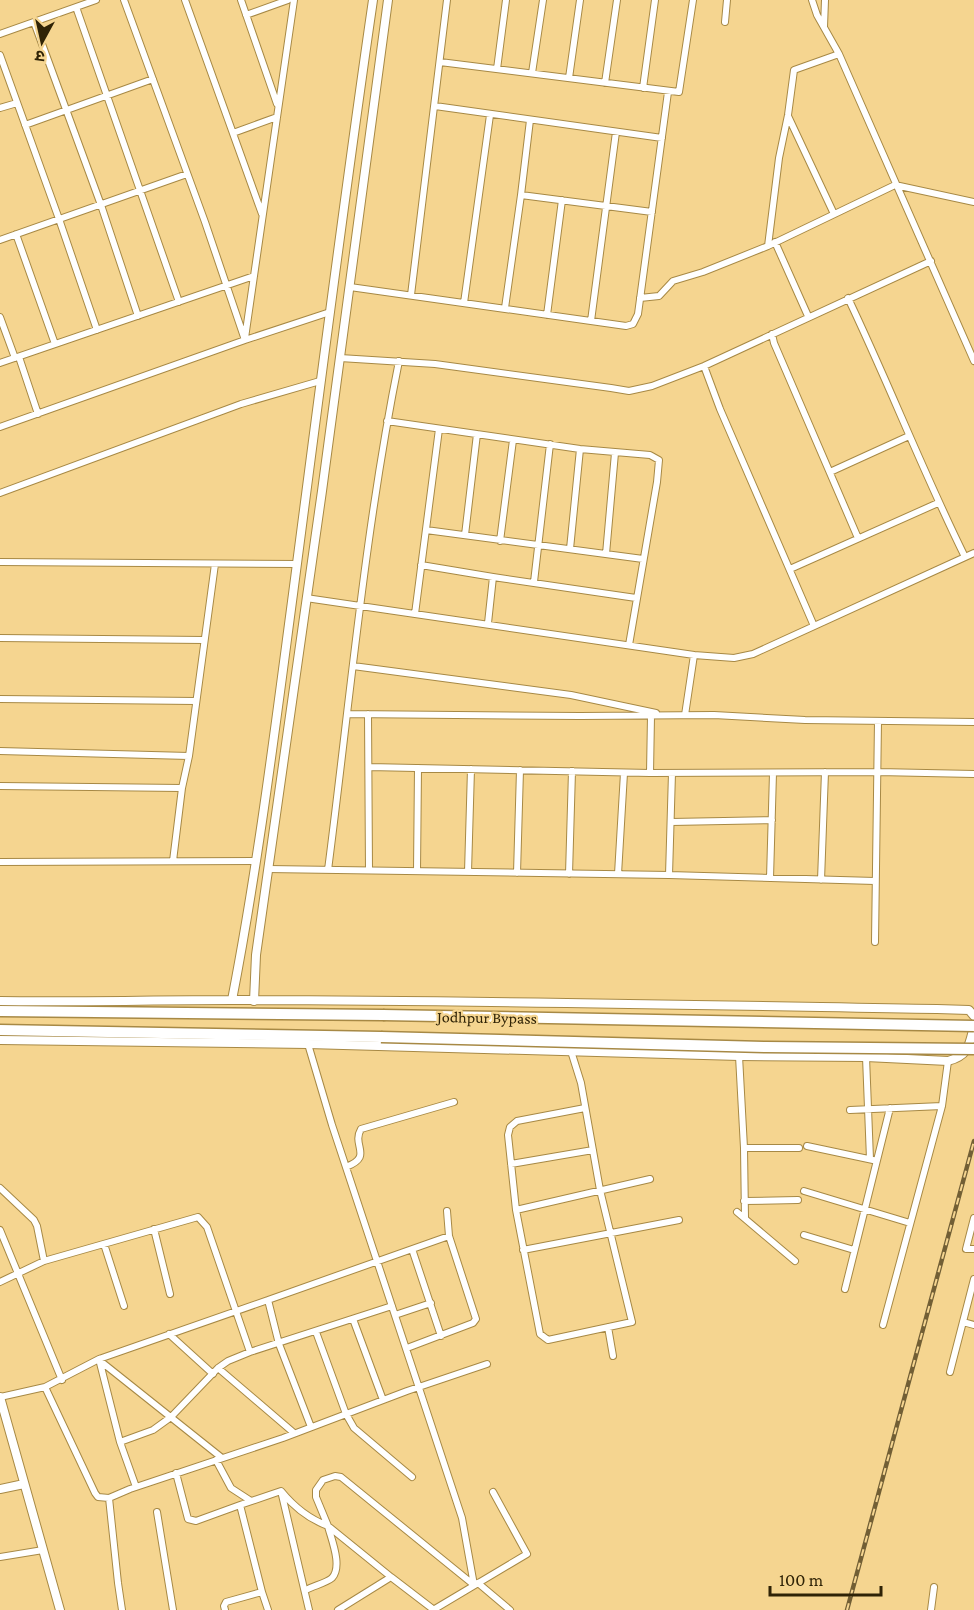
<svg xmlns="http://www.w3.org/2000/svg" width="974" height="1610" viewBox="0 0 974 1610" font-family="'Crimson Pro','Noto Sans Devanagari',serif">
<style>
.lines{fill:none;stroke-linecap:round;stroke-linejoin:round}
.minor-casing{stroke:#a78945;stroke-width:8}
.tertiary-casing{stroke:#a78945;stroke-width:10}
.trunk-casing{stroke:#a78945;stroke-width:13}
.minor{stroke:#fff;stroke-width:6}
.tertiary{stroke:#fff;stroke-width:8}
.trunk{stroke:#fff;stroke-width:10}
.rail-casing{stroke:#725f35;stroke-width:4.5}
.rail{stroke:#f5d590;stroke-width:2;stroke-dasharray:7;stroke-linecap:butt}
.trunk-bridge-casing{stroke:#a78945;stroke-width:13;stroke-linecap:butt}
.trunk-bridge{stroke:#fff;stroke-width:10}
.labels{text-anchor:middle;stroke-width:4.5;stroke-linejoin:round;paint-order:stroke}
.street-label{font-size:16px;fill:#2f2306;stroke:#f5d590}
</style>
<rect width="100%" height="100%" fill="#f5d590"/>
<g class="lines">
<defs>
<path id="minor" d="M124,0l81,222 40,118
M185,0l77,214
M241,0l36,104
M812,0l5,15 22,39 135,307
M76,7l103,295
M246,15l42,-15
M34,22l67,183 37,111
M725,22l2,-22
M824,27l1,-27
M0,34l96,-34
M839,54l-45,16 -6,45 -9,43 -11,88 127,-61 79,17
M0,55l59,164 38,111
M440,62l239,30 14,-92
M497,69l9,-69
M532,73l11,-73
M569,78l11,-78
M605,83l12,-83
M643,88l12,-88
M435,106l227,32
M0,108l17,-5
M788,116l46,98
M530,120l-9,75 131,17
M25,125l128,-46
M233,133l44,-16
M16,234l39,110
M0,240l187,-66
M775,242l33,74
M350,287l276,39 7,-2 5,-10 30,-222
M411,295l36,-295
M640,298l19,-2 14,-15 30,-9 65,-26
M848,298c41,86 75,174 117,259
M464,303l26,-188
M505,308l16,-113
M547,315l15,-115
M0,317l15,41
M591,321l25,-189
M772,334l2,9 84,195
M245,338l49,-338
M19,357l19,57
M340,358l95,6 176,24 18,3 23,-5 52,-20 227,-105
M0,363l254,-87
M704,366l16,43 94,217
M387,421l193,28 70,6 9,5 -2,22 -28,163
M0,427l245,-87 85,-28
M830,472l79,-36
M0,493l241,-89 79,-23
M426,530l217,29
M465,535l12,-101
M500,541l13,-101
M570,549l10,-100
M606,554l9,-101
M0,562l297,2
M421,565l72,12 143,21
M790,569l148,-66
M534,582l16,-138
M306,598l388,57 40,3 19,-4 221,-101
M415,614l24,-185
M488,623l5,-46
M0,638l204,2
M353,666l218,29 85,18
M0,699l196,2
M348,714l232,2 134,-1 91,5 169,2
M368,714l1,156
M685,715l9,-60
M0,751l189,5
M369,767l281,6 228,-1 96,2
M650,773l1,-57
M0,786l182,2
M671,822l101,-2
M173,861l9,-73 7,-32 26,-192
M0,862l255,-1
M268,869l401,6 206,6
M328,870c22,-170 37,-341 71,-509
M417,871l1,-103
M468,872l3,-103
M517,873l3,-103
M569,874l3,-103
M618,874l6,-101
M669,875l3,-102
M770,878l3,-105
M821,880l4,-108
M875,942l3,-221
M308,1044l24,81 130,393 12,67
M571,1051l10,32 19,107 32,132 -84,18 -8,-6 -24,-124 -8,-75 2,-8 7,-6 68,-13
M739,1056l5,92 1,70
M866,1057l4,102
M850,1110l92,-4
M807,1146l66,14
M744,1148h55
M511,1164l82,-14
M346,1167c28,-11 5,-21 15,-38l93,-27
M0,1188l34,32 3,6 7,35
M804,1191l106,32
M744,1201l54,-1
M516,1210l134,-31
M737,1212l58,49
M974,1218l-8,31h8
M154,1229l16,65
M0,1230l62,150
M804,1235l50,15
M104,1244l20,62
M412,1249l29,87
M523,1250l156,-30
M0,1282l44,-21 154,-44 9,10 43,125
M845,1289l45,-181
M395,1315l36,-12
M353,1319l30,81
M963,1322l11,3
M883,1325l59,-219 6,-45
M608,1327l5,29
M316,1332l30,82 8,14 58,49
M169,1334l44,40
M407,1348l66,-25 3,-4 -27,-83 -2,-25
M99,1359l169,-59
M99,1360l123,98
M218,1368l76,65
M950,1372l24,-93
M45,1387l54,-28 21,83 16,45
M0,1397l45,-10 50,106 3,4 11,1 9,85 4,27
M311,1427l-32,-83 -11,-44 181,-64
M120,1442l33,-12 18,-13 47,-49 10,-7 22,-9 142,-46
M216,1460l15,28 20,13
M176,1473l12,46 8,2 44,-16
M282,1495l27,115
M109,1498l21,-9 153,-51 124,-47 80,-27
M157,1512l16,98
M0,1557l43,-7
M391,1577l-63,-51 -12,-29v-7l7,-10 12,-4 6,1 133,108
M478,1583l32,27
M262,1592l-22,-87 41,-14c13,16 28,28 47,35 3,13 15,40 4,52 -6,5 -19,8 -26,12
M225,1610l-1,-4 2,-4 36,-10 6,18
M338,1610l53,-33 43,33
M433,1610l94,-56 -34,-62
M931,1610l3,-23"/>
<path id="tertiary" d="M232,1000c26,-134 43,-271 61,-406 26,-198 51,-396 80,-594
M0,1001c77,1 154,-1 231,-1 235,0 471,5 706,9l32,1 5,6
M254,1001l2,-46 66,-464 66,-491
M0,1040l308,4 431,12 127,1 82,4c21,-6 21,-15 26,-35
M0,1397l60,213
M0,1489l24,-5"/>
<path id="trunk" d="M0,1011l383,4
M0,1030l381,7"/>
</defs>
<!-- minor casing -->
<use href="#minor" class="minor-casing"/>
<!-- tertiary casing -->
<use href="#tertiary" class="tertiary-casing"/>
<!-- trunk casing -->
<use href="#trunk" class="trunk-casing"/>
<!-- minor -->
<use href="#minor" class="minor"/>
<!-- tertiary -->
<use href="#tertiary" class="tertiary"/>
<!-- trunk -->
<use href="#trunk" class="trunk"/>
<defs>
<path id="rail" d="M847,1610l127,-469"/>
</defs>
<!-- rail casing -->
<use href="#rail" class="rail-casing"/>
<!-- rail -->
<use href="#rail" class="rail"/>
<defs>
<path id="trunk-bridge" d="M383,1015l591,11
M381,1037l385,10 208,2"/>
</defs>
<!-- trunk-bridge casing -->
<use href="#trunk-bridge" class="trunk-bridge-casing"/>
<!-- trunk-bridge -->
<use href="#trunk-bridge" class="trunk-bridge"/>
</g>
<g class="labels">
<!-- street labels -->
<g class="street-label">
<text transform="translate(487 1017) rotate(1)" y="6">Jodhpur Bypass</text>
</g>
</g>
<!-- north arrow -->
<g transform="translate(42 42) rotate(188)" stroke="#f5d590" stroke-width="4.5" paint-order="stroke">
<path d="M0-4.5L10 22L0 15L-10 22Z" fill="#2f2306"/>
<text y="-9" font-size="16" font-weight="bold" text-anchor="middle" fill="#2f2306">उ</text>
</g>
<!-- scale -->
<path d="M770 1586v9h111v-9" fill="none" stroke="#2f2306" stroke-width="3"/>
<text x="779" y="1586" font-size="18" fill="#2f2306" stroke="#f5d590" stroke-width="4.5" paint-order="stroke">100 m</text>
</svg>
